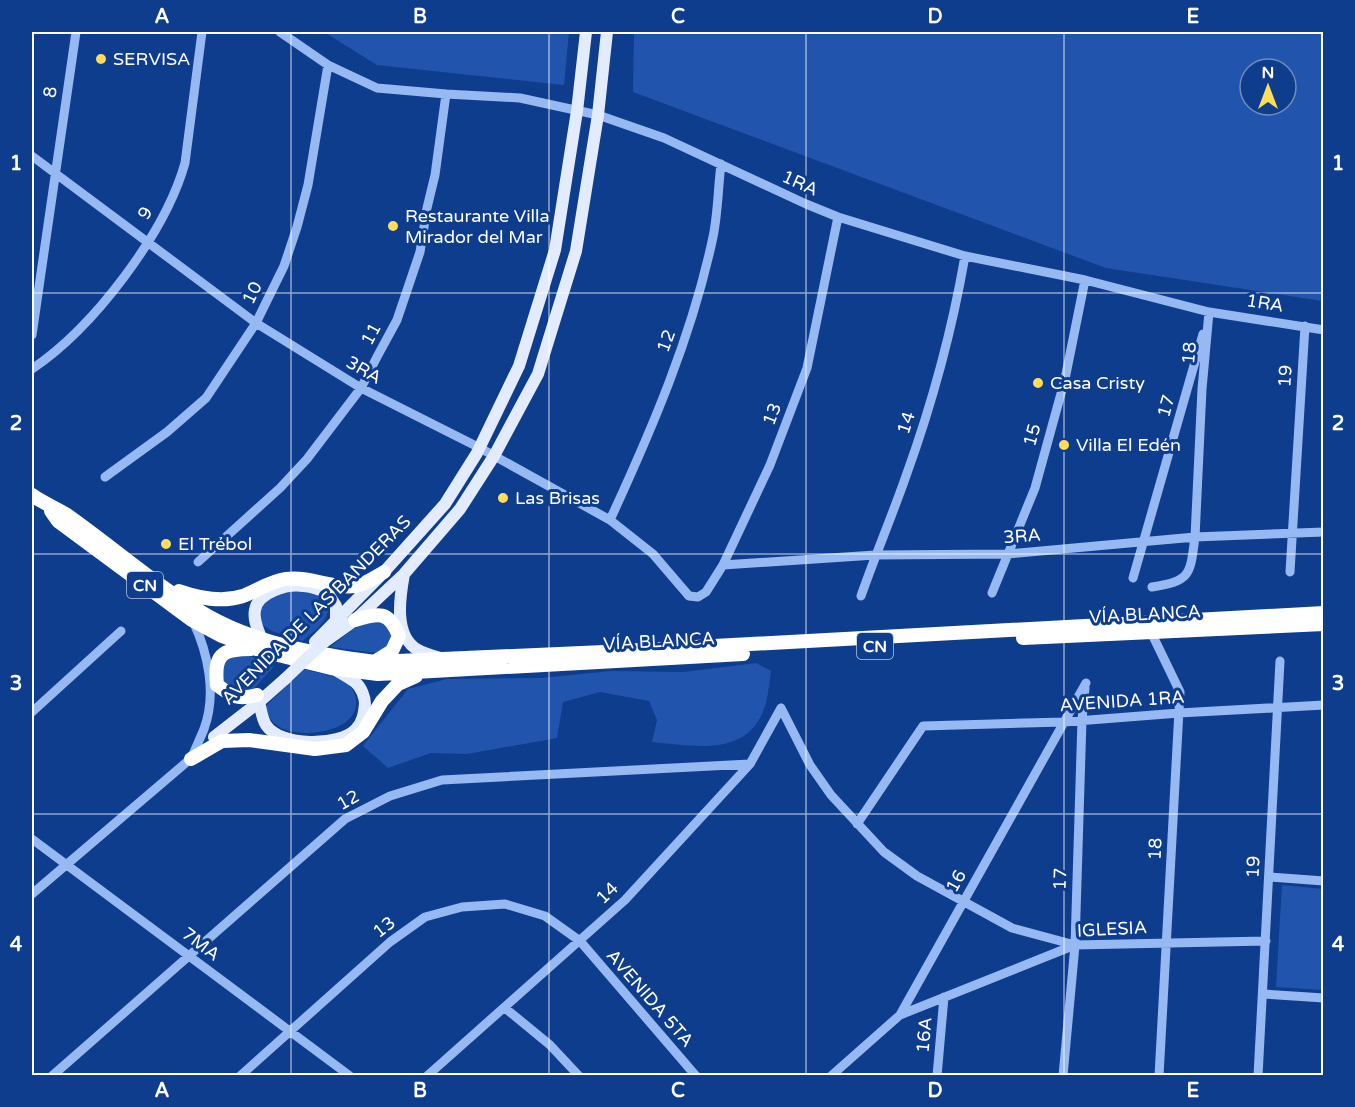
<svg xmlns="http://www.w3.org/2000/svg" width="1355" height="1107" viewBox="0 0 1355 1107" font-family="'Varela Round',sans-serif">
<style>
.green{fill:#2155ad;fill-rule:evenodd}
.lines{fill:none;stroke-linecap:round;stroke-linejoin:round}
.minor{stroke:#97b9f3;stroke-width:9}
.major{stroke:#e3ecff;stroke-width:12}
.highway{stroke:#fff;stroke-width:14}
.major-bridge{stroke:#e3ecff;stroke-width:12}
.grid{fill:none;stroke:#fff;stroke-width:1.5;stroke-opacity:0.55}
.poi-dot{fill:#ffdc59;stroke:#0f3d8d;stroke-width:2}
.labels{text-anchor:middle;stroke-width:6;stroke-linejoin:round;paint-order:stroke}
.shield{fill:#0f3d8d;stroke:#b7c5dd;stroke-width:1.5}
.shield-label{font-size:16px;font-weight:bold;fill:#fff}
.poi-label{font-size:18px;fill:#fff;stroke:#0f3d8d;text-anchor:start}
.street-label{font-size:18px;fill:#fff;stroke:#0f3d8d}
.neatline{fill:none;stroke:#fff;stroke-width:2}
.grid-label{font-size:20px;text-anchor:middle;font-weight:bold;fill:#fff}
</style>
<rect width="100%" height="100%" fill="#0f3d8d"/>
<!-- green -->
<path class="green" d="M324,32h245l-5,53 -187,-20z
M634,32h689v269l-217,-33 -473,-176zM1250,69h36v36h-36z
M299,591l17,2 11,5c6,21 -10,30 -24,43l-31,-10 -12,-8 -2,-11c12,-18 20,-19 41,-21z
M382,621c9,7 11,12 8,24l-14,8 -46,-6 30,-23z
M236,654l14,2 24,10 -21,24 -20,1 -10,-7 -3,-18 6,-9z
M756,663l15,8c-2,14 -3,32 -10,45 -20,41 -72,29 -109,26l5,-22 -8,-19 -49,-9 -37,10 -6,36 -90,16 -36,-1 -43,15 -25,-22 45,-57 39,-10 95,-1 69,-7 73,1z
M303,669c12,3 25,5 36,10 7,2 14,9 16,16 11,37 -56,46 -77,31 -8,-5 -10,-11 -13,-19z
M1282,885l41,4v101l-47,-3z"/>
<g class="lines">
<!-- minor -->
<path class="minor" d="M280,32l48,33 49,23 69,6 74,4 78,17 66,23 142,66 32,13 127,39 120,24 124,32 115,18
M32,156l224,167 105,65 119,60 130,72 43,34 36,42 9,1 8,-5 17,-27 47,-100 37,-97 31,-151
M32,335l44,-303
M32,369c61,-41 133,-135 153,-206l17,-131
M105,477l62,-45 39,-34 50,-75 28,-57 13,-39 11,-42 20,-120
M610,520c42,-91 82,-184 103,-283 5,-24 5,-49 8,-73
M198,562l82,-74 27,-29 54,-71 17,-33 19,-35 23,-68 7,-44 8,-33 11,-81
M723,565l152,-10 133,-1 187,-17 129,-5
M1290,572l15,-246
M1133,578l70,-244
M1152,587c39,-6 38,-12 43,-50l7,-148 7,-77
M992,593l43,-105 30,-109 20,-99
M861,596c14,-40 31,-80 45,-120 26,-72 46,-145 59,-220
M1151,632l29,60 -21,384
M781,708l29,57 21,30 53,57 33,24 95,52 63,17
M32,712l89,-81
M191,759c4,-10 9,-20 13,-30 13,-35 4,-76 -11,-108
M857,824l66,-98 141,-4 115,-9 145,-8
M32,839l318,237
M1269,877l55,4
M32,894l163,-139
M1263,994l61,4
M505,1008l45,37 29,31
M900,1015l175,-70 191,-4
M52,1076l293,-257 45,-23 52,-16 308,-16
M240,1076l150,-134 35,-25 37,-10 43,-3 40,12 35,25 116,135
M427,1076l198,-176 125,-136 31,-56
M831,1076l69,-61 186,-332
M937,1076l7,-79
M1063,1076l12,-131 7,-225 3,-32
M1258,1076l22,-415"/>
<!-- major -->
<path class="major" d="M404,574c-4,22 -11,62 14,76 7,4 16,6 23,8
M261,638c-3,-9 -8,-18 -6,-28 3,-18 32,-26 48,-24 8,0 16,4 24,6l9,14v14
M315,642l69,-70 61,-68 32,-51 42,-87 36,-116 22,-139 9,-79
M324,642l31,-22 49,-46 56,-65 34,-53 44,-82 38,-123 22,-136 9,-83
M259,702c2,7 3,17 7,23 14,22 73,22 90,4 7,-7 8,-16 9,-25 0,-7 -4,-17 -9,-21 -7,-6 -16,-10 -24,-15
M214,737l45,-35 26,-23"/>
<!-- highway -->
<path class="highway" d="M32,495c11,8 24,13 35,20 47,33 91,73 141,101 50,28 111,39 167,46l229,-10 720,-39
M51,511l7,10 134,99 30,16 40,15 69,17 47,6 365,-20
M179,591c20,7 42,12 64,5 14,-5 27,-15 43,-17 25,-3 45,10 69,7 9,-1 20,-9 29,-14
M355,620c23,-7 34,-10 44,16l-7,15 -16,10
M1023,638l301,-14
M251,649c-30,0 -37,6 -34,36 16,12 20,15 40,10
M191,759l31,-18 27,-1 66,9 31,-4 17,-13 19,-31 16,-17 18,-8"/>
<!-- major-bridge -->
<path class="major-bridge" d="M285,679l39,-37"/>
</g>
<!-- grid -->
<path class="grid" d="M291,32v1044M549,32v1044M806,32v1044M1064,32v1044M32,293h1292M32,554h1292M32,814h1292"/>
<!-- markers -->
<g class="poi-dot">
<circle cx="101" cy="59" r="6"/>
<circle cx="393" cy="226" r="6"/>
<circle cx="1038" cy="383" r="6"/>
<circle cx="1064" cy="445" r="6"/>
<circle cx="503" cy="498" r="6"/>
<circle cx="166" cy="544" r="6"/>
</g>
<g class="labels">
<!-- shield labels -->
<g class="shield">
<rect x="127" y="572" width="36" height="26" rx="4.5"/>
<rect x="857" y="633" width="36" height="26" rx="4.5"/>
</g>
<g class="shield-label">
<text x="145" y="591">CN</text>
<text x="875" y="652">CN</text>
</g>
<!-- poi labels -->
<g class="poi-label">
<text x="113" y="65">SERVISA</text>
<text x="405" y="222">Restaurante Villa<tspan x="405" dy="21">Mirador del Mar</tspan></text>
<text x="1050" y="389">Casa Cristy</text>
<text x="1076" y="451">Villa El Edén</text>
<text x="515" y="504">Las Brisas</text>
<text x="178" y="550">El Trébol</text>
</g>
<!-- street labels -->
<g class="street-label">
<text transform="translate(50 92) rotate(-82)" y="6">8</text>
<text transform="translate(800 183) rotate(24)" y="6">1RA</text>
<text transform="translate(145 213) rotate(-59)" y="6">9</text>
<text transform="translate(252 293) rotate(-64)" y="6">10</text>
<text transform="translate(1265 303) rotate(9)" y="6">1RA</text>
<text transform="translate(371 334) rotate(-62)" y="6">11</text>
<text transform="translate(666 341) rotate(-70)" y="6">12</text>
<text transform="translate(1189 353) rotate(-85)" y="6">18</text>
<text transform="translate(364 370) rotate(30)" y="6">3RA</text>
<text transform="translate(1285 376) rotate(-86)" y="6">19</text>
<text transform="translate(1166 406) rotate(-74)" y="6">17</text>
<text transform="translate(772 414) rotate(-69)" y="6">13</text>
<text transform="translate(906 423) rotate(-72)" y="6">14</text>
<text transform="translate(1032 435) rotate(-75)" y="6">15</text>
<text transform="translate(1022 536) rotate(-4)" y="6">3RA</text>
<text transform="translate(316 610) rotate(-45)" y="6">AVENIDA DE LAS BANDERAS</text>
<text transform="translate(1145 614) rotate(-3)" y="6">VÍA BLANCA</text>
<text transform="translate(659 641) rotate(-3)" y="6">VÍA BLANCA</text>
<text transform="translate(1122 701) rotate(-4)" y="6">AVENIDA 1RA</text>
<text transform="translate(348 800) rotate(-30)" y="6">12</text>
<text transform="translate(1155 849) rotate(-87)" y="6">18</text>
<text transform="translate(1253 867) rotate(-87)" y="6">19</text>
<text transform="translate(1060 879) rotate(-88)" y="6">17</text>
<text transform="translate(956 881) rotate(-61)" y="6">16</text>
<text transform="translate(607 893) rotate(-44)" y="6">14</text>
<text transform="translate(384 927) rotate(-38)" y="6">13</text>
<text transform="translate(1112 929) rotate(-3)" y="6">IGLESIA</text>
<text transform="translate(201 944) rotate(37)" y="6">7MA</text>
<text transform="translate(650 998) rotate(49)" y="6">AVENIDA 5TA</text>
<text transform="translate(924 1035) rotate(-85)" y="6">16A</text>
</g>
</g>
<!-- border -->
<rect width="1355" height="1107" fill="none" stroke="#0f3d8d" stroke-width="66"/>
<!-- north arrow -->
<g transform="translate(1268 87)"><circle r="28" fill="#0f3d8d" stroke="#6f8bbb" stroke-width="1.5"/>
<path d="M0-4.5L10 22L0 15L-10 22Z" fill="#ffdc59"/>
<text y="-9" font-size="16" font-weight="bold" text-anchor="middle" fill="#ffffff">N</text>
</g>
<rect x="33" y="33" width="1289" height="1041" class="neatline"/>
<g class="grid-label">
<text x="162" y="23">A</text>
<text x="420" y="23">B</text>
<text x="678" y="23">C</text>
<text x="935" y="23">D</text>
<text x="1193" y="23">E</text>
<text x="16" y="170">1</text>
<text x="1338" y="170">1</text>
<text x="16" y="430">2</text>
<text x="1338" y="430">2</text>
<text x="16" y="690">3</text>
<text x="1338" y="690">3</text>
<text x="16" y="951">4</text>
<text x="1338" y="951">4</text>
<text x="162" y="1097">A</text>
<text x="420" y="1097">B</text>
<text x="678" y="1097">C</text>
<text x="935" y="1097">D</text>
<text x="1193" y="1097">E</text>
</g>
</svg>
